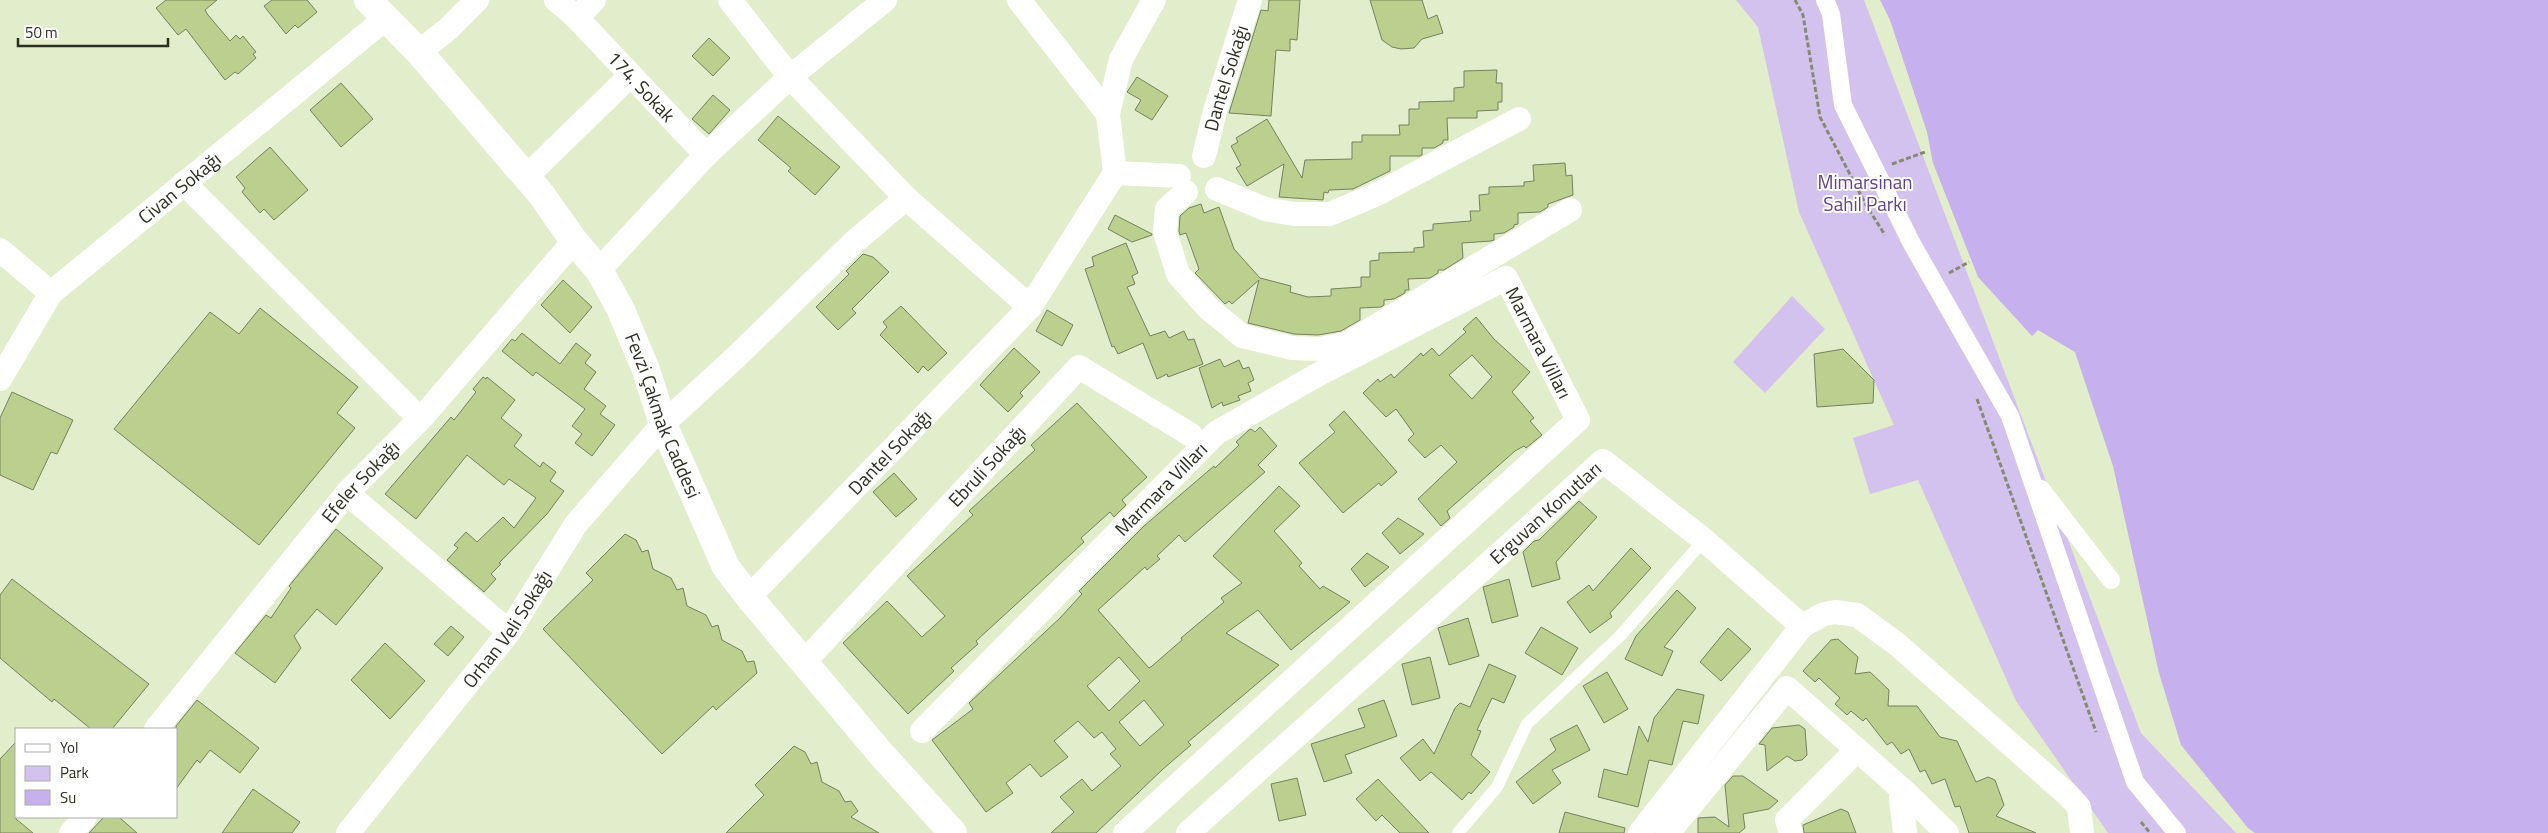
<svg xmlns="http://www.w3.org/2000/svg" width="2548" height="833" viewBox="0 0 2548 833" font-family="'Titillium Web',sans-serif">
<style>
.green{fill:#d2c2ed}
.water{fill:#c7b0ee}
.building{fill:#bbd08f;stroke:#768061;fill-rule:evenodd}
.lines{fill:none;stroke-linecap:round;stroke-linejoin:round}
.path{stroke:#838b74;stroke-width:3;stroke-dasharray:5 2.5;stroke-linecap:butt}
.service{stroke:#fff;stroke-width:12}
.pedestrian{stroke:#fff;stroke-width:18}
.minor{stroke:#fff;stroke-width:24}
.tertiary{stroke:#fff;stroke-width:28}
.labels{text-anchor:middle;stroke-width:4;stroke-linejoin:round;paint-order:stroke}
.street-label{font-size:19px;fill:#2b2f22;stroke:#fff}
.park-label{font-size:19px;fill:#62428c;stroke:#fff}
</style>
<rect width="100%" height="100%" fill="#e1edcb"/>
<!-- green -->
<path class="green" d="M1736,0h128l277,733 95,100h-128l-92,-132 -98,-221 -48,14 -17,-56 41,-13 -95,-213 -41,-185z
M1792,296l33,33 -60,64 -32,-31z"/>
<!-- water -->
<path class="water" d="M1880,0h668v833h-293l-7,-5 -67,-83 -22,-72 -46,-207 -38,-114 -37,-22 -6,6 -54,-59 -45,-114 -6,-31 -37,-112z"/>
<!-- building -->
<path class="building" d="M166,0h51l-12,10 3,5 22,26 6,-6 4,4 3,-3 13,16 -3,2 3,4 -18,16 -3,-2 -10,8 -39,-51 -8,6 -22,-27z
M272,0h35l10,12 -19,16 -3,-3 -9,9 -22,-28z
M1269,0h31l-3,40 -7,-1v12l-14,-1 -5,66 -42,-3 32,-103 7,1z
M1370,0h52l6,19 9,-4 6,18 -21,6 -8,9 -13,1 -9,-2 -10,-7z
M709,38l21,20 -17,18 -21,-20z
M1497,70l-1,13h6v19h-4v8l-21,1v7h-30l1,22h-5v3l-9,5h-12v7l-2,1h-30v15l-37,18 -24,1 -1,3 -4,-1 -1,8 -44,-3 5,-33 -37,22 -11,-18 5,-3 -10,-19 7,-4 -2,-4 31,-19 35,59 3,-18 47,-1v-17h10v-7h38l-1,-10h10v-16h10v-7l35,-1v-13l10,-1v-16z
M1137,77l31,19 -16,24 -17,-10 6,-10 -14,-8z
M341,83l32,36 -32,28 -31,-37z
M713,95l17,15 -21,24 -17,-15z
M778,116l62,51 -25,28 -27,-24 3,-3 -33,-28z
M270,147l38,43 -34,30 -10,-11 -4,4 -18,-21 3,-4 -9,-11z
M1565,163l1,13 6,-1 1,20 -25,9v3l-8,5 -22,1v11l-4,1v2l-10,6 -10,1v6l-3,1 -29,2 1,15 -19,12h-6v3l-8,5 -22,1 1,11h-4v3l-11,6 -10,1v5l-3,2 -21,1v12l-19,11 -23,4 -24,-1 -46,-11 11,-43 -27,24 -3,-3 -4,3 -30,-31 4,-4 -13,-36 -6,2 -1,-4 1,-15 9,-8 12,-4 3,9 15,-6 15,42 26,29 31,8 -1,6 18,5 23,-1v-7l30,-2v-10h9v-16l9,-1v-7l35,-1v-4l10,-1 -1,-16 10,-1v-6l38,-3 -1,-10h10l-1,-16 10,-1v-7l35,-1v-4l10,-1 -1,-16z
M1115,215l37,19v1l-20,7 -24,-13z
M1126,243l12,30 -6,3 3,8 -8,3 23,49 15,-5 4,7 15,-7 4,9 6,-1 9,25 -35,13 -1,-3 -10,5 -14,-36 -25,11 -4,-8 -2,1 -27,-78 9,-3 -2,-9z
M863,254l10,3 16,15 -37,37 4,4 -18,17 -22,-23 33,-33 -3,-3z
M563,280l29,27 -22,26 -29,-28z
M901,306l46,47 -19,18 -5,-5 -5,7 -38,-38 7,-8 -4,-5z
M260,308l98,79 -21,26 18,15 -96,117 -145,-116 96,-117 29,22z
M1047,310l26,15 -11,21 -26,-15z
M1476,317l18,22 36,33 -18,20 22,26 -4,3 12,14 -16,13 -2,-2 -9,5 -68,60 3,7 -9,8 -23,-27 39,-37 -16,-17 -16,13 -17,-18 6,-6 -18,-25 -10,8 -23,-24 15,-14 2,3 11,-8 3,4 27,-25 2,3 9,-8 7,8 27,-24 -3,-3zM1472,355l20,22 -20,22 -23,-24z
M522,333l38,31 16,-21 15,12 -6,8 11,9 -12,17 22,17 -6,8 15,11 -23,31 -17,-13 7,-9 -10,-8 13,-17 -49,-37 -3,4 -31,-25 10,-12 3,2z
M1014,348l26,24 -20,21 3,3 -15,16 -28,-27z
M1843,349l31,31 -1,23 -56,4 -3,-53z
M1220,359l4,8 15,-7 4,9 6,-2 5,13 -6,3 3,8 -13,5 2,4 -17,6 -1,-4 -10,6 -13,-40z
M483,377l3,2 1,-2 28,23 -14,18 21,17 -8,11 26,21 3,-5 13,10 -6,9 14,10 -17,23 -48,49 2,1 -10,10 5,5 -12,13 -37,-32 11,-12 -4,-3 12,-13 11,10 26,-25 11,11 22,-30 -27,-19 -5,6 -37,-30 -51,64 -31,-25 66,-77 3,3 22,-28 -3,-3z
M12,392l61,28 -16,34 -6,-2 -18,38 -33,-15v-57z
M1077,403l70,74 -25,23 4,5 -12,12 -4,-5 -29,26 3,4 -108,99 2,3 -27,24 3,3 -46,43 -65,-71 44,-42 35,36 23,-21 -38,-40 66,-61 -4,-4 66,-61 -4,-5z
M1344,411l53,61 -16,14 -2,-3 -36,30 -44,-50 36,-31 -6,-7z
M1260,427l17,19 -19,19 7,7 -80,70 -6,-7 -22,21 3,3 -13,11 -2,-3 -47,43 51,58 3,-2 30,-26 -1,-2 43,-36 -3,-4 21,-15 -29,-27 66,-70 21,20 -26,25 28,32 -3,3 21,23 3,-3 27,16 -59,48 -33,-40 -32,23 53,32 -91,77 3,3 -28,24 -67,64h-45l23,-21 -14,-15 22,-18 10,12 29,-25 -11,-12 6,-5 -14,-17 -8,6 -16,-17 -24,20 14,16 -27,20 -11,-13 -24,19 7,10 -27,19 -54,-72 41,-31 -4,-6 91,-85 22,-24 -3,-3 65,-65 70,-60 1,2 24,-23 -3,-3 13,-12 2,-1 4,3zM1119,657l21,24 -31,30 -22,-25zM1144,700l20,25 -24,21 -21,-24z
M894,473l23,26 -21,18 -23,-25z
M1579,501l18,16 -41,45 4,17 -28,8 -9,-35 11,-11 5,-1z
M1398,518l26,16 -24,20 -18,-21z
M336,529l47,39 -47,57 -19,-16 -23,27 7,12 -26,35 -40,-30 31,-38 5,3 20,-30 -2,-2z
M625,534l11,6 6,12 6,-2 5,19 18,9 6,12 6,-2 4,18 19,9 6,12 6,-2 4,15 20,11 5,11 7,-1 3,12 -41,37 -3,-4 -51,48 -119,-125 50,-49 -7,-7z
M1631,548l20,20 -41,45 2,4 -22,16 -23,-31 22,-17 4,6z
M1367,553l22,14 -24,20 -14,-18z
M12,579l137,105 -37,45h-21l-37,-30 -2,3 -52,-44v-63z
M1509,579l9,37 -26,7 -9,-36z
M1677,590l19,18 -32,39 9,4 -11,25 -37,-17 11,-23z
M1468,618l11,38 -30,9 -11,-37z
M451,626l13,11 -16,19 -14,-12z
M1541,627l37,21 -16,27 -37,-22z
M1728,628l23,21 -30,32 -21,-19z
M1838,639l20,18 -3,17 15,-2 19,18 -1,16h29l23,31 17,4 19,41 12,-5 7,3 9,25 -8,11 40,17h-67l-9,-27 -5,1 -10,-28 -13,5 -7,-14 -5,2 -11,-23 -8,5 -9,-12 -5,3 -21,-27 -3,3 -12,-10 -4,4 -12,-11 5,-6 -21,-20 -4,4 -12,-11 28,-31z
M385,643l40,38 -35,38 -39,-39z
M1430,657l10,41 -28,7 -10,-41z
M1489,664l27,12 -12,27 -12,-5 -15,32 4,1 -10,24 19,17 -19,22 -2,-2 -7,8 -31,-28 -11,9 -20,-23 23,-19 11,15 21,-46 5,-5 10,4z
M1607,672l21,37 -24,14 -21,-37z
M1677,689l27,6 -6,29 -15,-3 -11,44 -23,-5 -11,47 -40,-10 6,-28 23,6 12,-49 9,16 6,-24z
M197,700l62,48 -19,25 -30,-23 -10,13 -3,-3 -21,29v-63z
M1384,700l13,36 -52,19 7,18 -28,9 -13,-38 54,-17 -7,-18z
M1577,725l13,25 -38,20 9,13 -28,21 -17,-22 40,-32 -6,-11z
M1799,725l6,4 2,26 -5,5 -7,1 -8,-5 -20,15 -2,-26 -6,-1 13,-16z
M16,742v77l17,14h-33v-74z
M794,746l11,6 6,12 6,-2 5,20 17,9 6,11 6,-1 7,10 -7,6 28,16h-153l38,-38 -9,-10z
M1733,776h10l35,25 -9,8 -26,5 2,14 -6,5h-41v-15l17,-1 14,10 -4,-42z
M1297,778l9,37 -27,6 -8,-37z
M1378,779l51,54h-29l-18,-18 -6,6 -20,-22z
M253,789l47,33 -8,11h-70z
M1841,809l7,3 8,21h-52l-1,-8z
M1565,812l60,16 -1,5h-65z
M104,817h15l18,16h-48z"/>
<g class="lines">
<!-- path -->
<path class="path" d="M1795,0l8,15 17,102 46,88 19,30
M1892,164l33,-12
M1949,273l20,-11
M1977,399l119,333
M2141,822l9,11"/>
<!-- service -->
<path class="service" d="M1458,833l39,-46 30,-63 94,-89 83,-95"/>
<!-- pedestrian -->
<path class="pedestrian" d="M1825,0l6,14 12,91 69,139 98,172 125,366 42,51
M2041,489l70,91"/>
<!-- minor -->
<g class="minor">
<path d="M556,0l21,18 17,-18"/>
<path d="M885,0l-95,77 116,121 124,109 85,-134"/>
<path d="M1019,0l89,114"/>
<path d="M1154,0l-33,59 -13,55 7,59 64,3"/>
<path id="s1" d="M577,18l129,137"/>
<path d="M419,52l29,-23 29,-29"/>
<path id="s2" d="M1204,156l11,-45 35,-111"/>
<path d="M526,177l105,-102"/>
<path d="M184,183l236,236"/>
<path d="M1217,189l48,20 29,5h36l47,-20 142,-75"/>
<path d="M1186,192l-19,17 -2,23 13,42 30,34 34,28 50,12 27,1 27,-5 224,-134"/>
<path d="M0,250l51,43"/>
<path d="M599,270l107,-115 84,-78 -60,-77"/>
<path id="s3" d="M0,379l51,-86 334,-274"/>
<path d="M347,493l162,139"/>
<path id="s4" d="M749,597l281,-290"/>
<path id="s5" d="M804,662l275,-295 112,68"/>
<path id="s6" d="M156,729l191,-236 78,-79 149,-173"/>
<path id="s7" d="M922,731l294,-298 101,-58 189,-97 72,142 -453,413"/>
<path d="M1905,792l-4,6 4,35"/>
<path d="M71,833l14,-16"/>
<path id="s8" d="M348,833l161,-201 67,-108 87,-100 74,-68 116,-113 53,-45"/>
<path id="s9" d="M1188,833l415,-372 101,79 98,86"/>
<path d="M1640,833l162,-207 22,-12 11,-2 22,3 41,30 170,150 11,12 3,26"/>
<path d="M1668,833l119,-145 118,104 42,41"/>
<path d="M1791,833l-4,-13 69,-69"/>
</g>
<!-- tertiary -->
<path class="tertiary" id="s10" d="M368,0l51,52 122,142 33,47 25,29 22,40 25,60 17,54 63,143 23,30 133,158 71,78"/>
</g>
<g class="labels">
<!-- street labels -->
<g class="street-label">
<text dy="7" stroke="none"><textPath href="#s2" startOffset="81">Dantel Sokağı</textPath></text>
<text dy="7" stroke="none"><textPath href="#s1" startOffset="94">174. Sokak</textPath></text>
<text dy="7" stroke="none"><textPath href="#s3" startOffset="266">Civan Sokağı</textPath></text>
<text dy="7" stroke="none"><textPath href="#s7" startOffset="820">Marmara Vilları</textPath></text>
<text dy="7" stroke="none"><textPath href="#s10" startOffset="515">Fevzi Çakmak Caddesi</textPath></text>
<text dy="7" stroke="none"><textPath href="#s4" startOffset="202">Dantel Sokağı</textPath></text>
<text dy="7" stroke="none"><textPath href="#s5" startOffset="268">Ebruli Sokağı</textPath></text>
<text dy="7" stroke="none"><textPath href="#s6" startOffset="321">Efeler Sokağı</textPath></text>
<text dy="7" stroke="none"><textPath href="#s7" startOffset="340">Marmara Vilları</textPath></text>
<text dy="7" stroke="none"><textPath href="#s9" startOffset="480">Erguvan Konutları</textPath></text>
<text dy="7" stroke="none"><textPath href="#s8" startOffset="259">Orhan Veli Sokağı</textPath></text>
</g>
<!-- park labels -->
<g class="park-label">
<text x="1865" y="189">Mimarsinan<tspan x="1865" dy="22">Sahil Parkı</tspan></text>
</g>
</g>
<!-- legend -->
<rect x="15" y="728" width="162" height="90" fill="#ffffff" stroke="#aaaca7"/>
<rect x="25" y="744" width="25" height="8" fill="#ffffff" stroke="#aaaca7"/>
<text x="60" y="753" font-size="15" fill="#2b2f22">Yol</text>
<rect x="25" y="766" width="25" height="15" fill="#d2c2ed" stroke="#aaaca7"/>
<text x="60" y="778" font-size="15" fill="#2b2f22">Park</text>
<rect x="25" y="790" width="25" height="15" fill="#c7b0ee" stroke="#aaaca7"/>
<text x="60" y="803" font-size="15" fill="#2b2f22">Su</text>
<!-- scale -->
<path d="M18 38v8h150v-8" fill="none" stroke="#2b2f22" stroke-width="2.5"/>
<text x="25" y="38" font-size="15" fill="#2b2f22" stroke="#ffffff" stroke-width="4" paint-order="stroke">50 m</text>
</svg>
